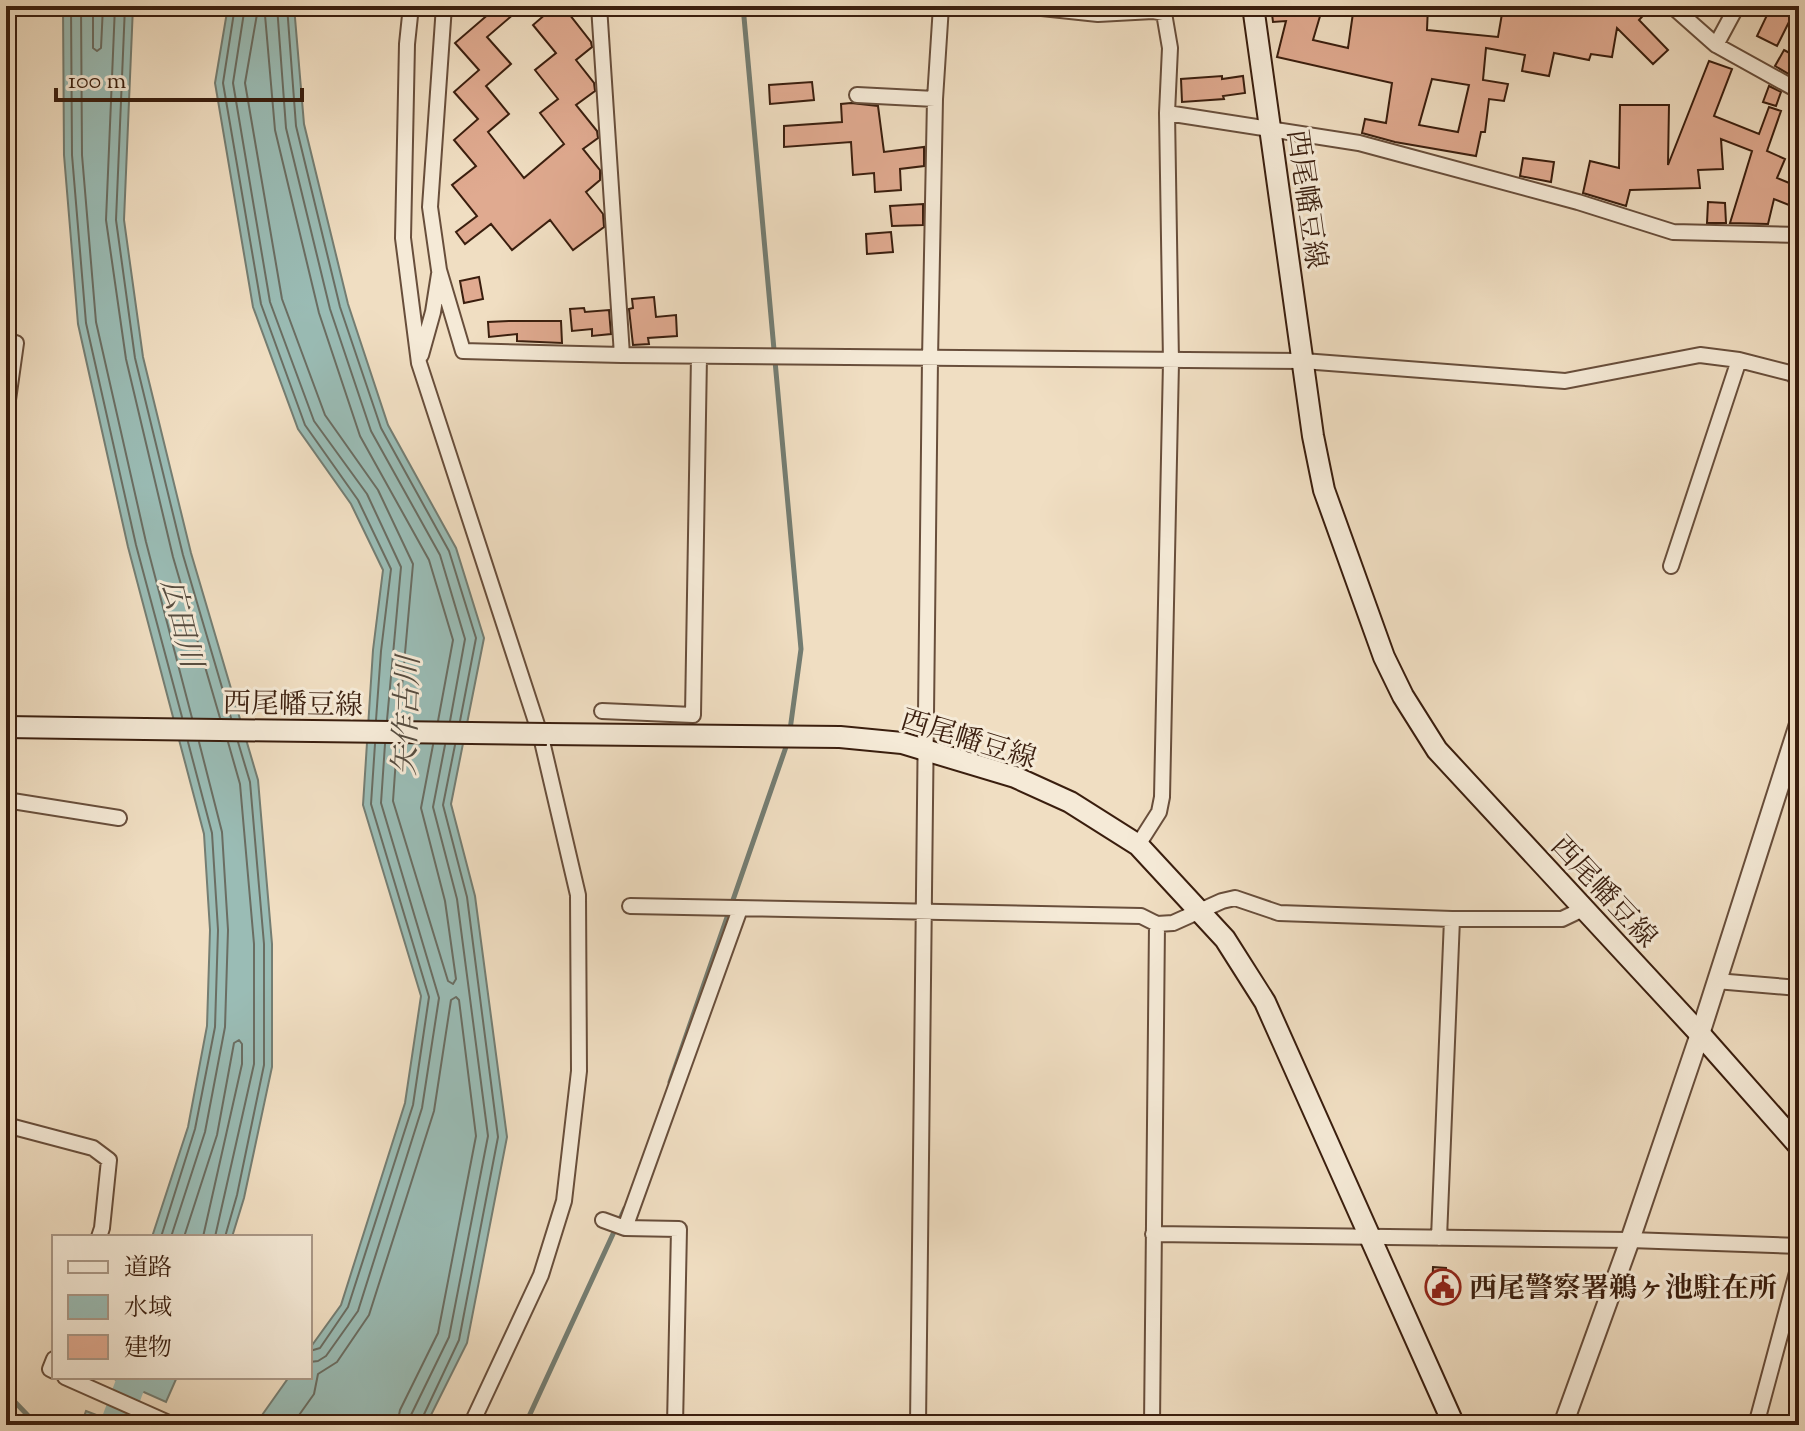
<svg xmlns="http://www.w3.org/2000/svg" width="1805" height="1431" viewBox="0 0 1805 1431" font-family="'Sorts Mill Goudy','Noto Serif JP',serif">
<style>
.water{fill:#9abcb5;stroke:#747d72;stroke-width:2}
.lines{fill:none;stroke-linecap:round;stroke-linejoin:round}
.shore{stroke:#6a6d62;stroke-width:2}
.stream{stroke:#747d72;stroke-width:5}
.river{stroke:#9abcb5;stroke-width:30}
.building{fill:#e0aa90;stroke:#3a1e0e;stroke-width:2;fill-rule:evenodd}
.minor-casing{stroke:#684e3b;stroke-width:18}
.tertiary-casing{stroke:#684e3b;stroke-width:22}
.secondary-casing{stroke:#3a1e0e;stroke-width:24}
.minor{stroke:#f5ead7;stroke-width:14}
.tertiary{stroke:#f5ead7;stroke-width:18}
.secondary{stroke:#f5ead7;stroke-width:20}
.secondary-bridge-casing{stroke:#3a1e0e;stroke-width:24;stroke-linecap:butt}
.secondary-bridge{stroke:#f5ead7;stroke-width:20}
.labels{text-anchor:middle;stroke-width:6;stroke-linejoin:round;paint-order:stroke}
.street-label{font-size:28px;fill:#3a1e0e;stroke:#f5ead7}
.poi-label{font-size:28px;font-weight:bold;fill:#3a1e0e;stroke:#f5ead7;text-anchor:start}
.water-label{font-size:30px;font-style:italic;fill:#574d40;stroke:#f5ead7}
</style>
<rect width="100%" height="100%" fill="#f0dec2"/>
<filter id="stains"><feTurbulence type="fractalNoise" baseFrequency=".0025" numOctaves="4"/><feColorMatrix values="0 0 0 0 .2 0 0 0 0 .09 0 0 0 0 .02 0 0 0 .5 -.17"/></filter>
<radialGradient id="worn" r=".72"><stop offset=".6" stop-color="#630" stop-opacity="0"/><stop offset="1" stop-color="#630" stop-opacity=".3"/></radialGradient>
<!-- water -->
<path class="water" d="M63,6h70l-9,214 19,137 48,196 67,227 14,164v123l-28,131 -12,39h-80l36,-110 19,-101 3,-96 -6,-96 -76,-287 -50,-223 -14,-169z
M228,6h66l10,118 44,180 40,121 68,123 28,90 -33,166 24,92 32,241 -40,206 -41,82h-171l34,-48h21v-29l31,-43 64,-202 16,-107 -58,-191 10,-155 10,-80 -32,-66 -53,-75 -45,-122 -38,-224z
M110,1377h67l-11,25z
M86,1411l36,14h-41z"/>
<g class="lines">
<!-- shore -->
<path class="shore" d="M71,6l1,149 14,168 50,222 46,172
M81,6l1,149 14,167 50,220 46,176
M93,6v42l4,3 4,-3 2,-42
M115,6l-9,214 20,139 47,198 47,161
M125,6l-9,214 19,138 48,197 48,163
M235,6l-12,77 38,221 44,121 53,75 33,69 -10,82 -5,69
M245,6l-12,77 37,219 44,119 53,73 34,73 -14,153
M277,6l9,122 44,181 41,122 69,124 25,84 -15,82
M287,6l9,120 44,181 41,121 68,123 27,87 -16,83
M399,720l14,-156 -35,-74 -53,-75 -43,-116 -37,-216 12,-69 3,-3 5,4 10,115 44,183 41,123 69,124 24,80 -15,81
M397,744l-4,57 55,180 5,3 3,-5 -11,-78 -24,-93 12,-63
M161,1237l34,-108 20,-102 3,-97 -6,-97 -24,-91
M171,1237l34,-105 20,-105 3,-97 -6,-98 -23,-90
M184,1237l33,-102 17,-92 5,-3 3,4v20l-39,173
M215,1237l39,-173v-120l-14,-160 -12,-42
M225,1237l12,-42 27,-130v-121l-14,-162 -12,-40
M310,1351l10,-3 28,-41 65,-202 16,-108 -58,-193 4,-60
M310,1362l8,-1 8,-5 32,-45 64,-203 17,-110 -58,-195 4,-59
M292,1425l22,-31 4,-20 19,-12 32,-47 65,-204 17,-111 5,-3 3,3 17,136 -38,197 -38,77 -3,15
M409,1425l2,-10 38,-78 39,-201 -31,-237 -24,-92 12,-62
M419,1425l40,-85 39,-203 -31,-240 -24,-92 12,-60"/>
<!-- stream -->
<path class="stream" d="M743,6l58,643 -11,81
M670,1082l117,-338
M6,1385l8,16 23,24
M525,1425l100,-217"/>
<!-- river -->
<path class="river" d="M115,1425l18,-48"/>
</g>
<!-- building -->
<path class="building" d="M498,6h11l6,7 -28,24 24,27 -25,22 23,28 -21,18 36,46 40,-34 -24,-31 18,-14 -23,-29 21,-17 -23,-28 22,-19h25l-10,9 21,27 1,5 -16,13 18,23 1,8 -19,14 21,26 1,7 -15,11 17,21v10l-14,12 17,22 1,13 -31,23 -23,-30 -38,30 -21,-26 -26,20 -9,-12 21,-16 -25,-31 24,-19 -22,-26 24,-21 -24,-27 25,-22 -24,-27z
M1271,6h52l-10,34 35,8 6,-42 58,3v-3h16l-1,24 71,7 5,-29 37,6 1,-8h111l-13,14 29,30 -15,14 -36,-36 -5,29 -21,-3 -2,6 -35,-7 -5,23 -27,-5 3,-16 -39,-7 -3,32 25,4 -4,17 -15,-2 -4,33h-4l-5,24 -81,-14 -33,-9 3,-14 21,4 6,-40 -115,-26 9,-36 -13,1zM1432,79l37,6 -11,47 -39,-7z
M1776,6h23v19l-9,-5 -13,26 -20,-10 11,-23 4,2z
M1784,50l15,8v22l-24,-14z
M1709,61l23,8 -18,47 45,18 10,-27 12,4 -14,40 18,8 -8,19 22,9v22l-25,-10 -6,25 -38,-1 22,-72 -31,-12 2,30 -25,1 2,18 -70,2 -4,16 -43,-13 7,-32 29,7 1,-63h49l-1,60z
M1222,76v3l21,-3 2,17 -22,3 1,3 -42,3 -1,-23z
M812,82l2,18 -44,4 -1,-19z
M1769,86l12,6 -5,14 -13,-4z
M851,103l27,3 6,46 40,-5v19l-24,3 1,21 -26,2 -1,-19 -21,2 -2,-33 -67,5v-21l58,-4 -1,-18z
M1523,158l31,4 -3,20 -31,-6z
M1708,202l17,1 1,20h-19z
M923,204v21l-31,1 -2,-20z
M891,232l2,20 -26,2 -1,-20z
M479,277l4,22 -19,4 -4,-22z
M654,297l2,20 20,-2 1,21 -29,2 1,6 -16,1 -4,-36 4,-1 -1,-9z
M584,308l1,4 24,-2 2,24 -19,2v-7l-20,2 -2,-22z
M509,321h52l1,22 -45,-2v-7l-28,3 -1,-15z
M1433,1267l13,1v5h4v25h-18z"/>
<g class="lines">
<defs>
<path id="minor" d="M411,6l-4,38 -4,194 16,125 122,374 37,158 1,176 -15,130 -23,74 -70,150
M444,6l-14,201 9,63 24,81 159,4 681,6 262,20 135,-26 39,5 51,13 9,6
M599,6l23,349
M1023,6l75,8 55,-3 11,2 6,35 -3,65 4,249 -9,435 -3,15 -21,33
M1672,6l44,39 83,46
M1716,45l21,-39
M857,95l78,4
M1167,113l192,30 219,59 95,30 126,3
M6,341l10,2 -10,71
M421,355l12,-43 6,-38
M1671,566l68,-206
M602,711l91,4 6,-359
M6,800l113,18
M630,906l511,10 16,8 16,-1 49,-22 13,-3 44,15 173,6h110l21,-10
M1716,981l83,7
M6,1125l87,23 16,12 -7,68 -3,9
M603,1220l22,8
M1153,1234l477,6 169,6
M1439,1238l13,-319
M54,1359l-4,10 4,2
M65,1377l108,48
M675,1425l4,-196 -54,-1 115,-319
M918,1425l12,-1066 5,-260 6,-93
M1152,1425l5,-501
M1756,1425l43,-160"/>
<path id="tertiary" d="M1563,1425l67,-185 70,-206 99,-310"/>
<path id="secondary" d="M1253,6l60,430 11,54 60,167 19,39 34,54 263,284 99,112
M6,727l139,2
M547,734l293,3 62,6 113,34 55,25 68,43 87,94 40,63 189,423"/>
</defs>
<!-- minor casing -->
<use href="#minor" class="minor-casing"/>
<!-- tertiary casing -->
<use href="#tertiary" class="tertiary-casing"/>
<!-- secondary casing -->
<use href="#secondary" class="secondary-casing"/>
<!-- minor -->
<use href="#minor" class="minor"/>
<!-- tertiary -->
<use href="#tertiary" class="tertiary"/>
<!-- secondary -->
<use href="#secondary" class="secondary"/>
<defs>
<path id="secondary-bridge" d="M145,729l402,5"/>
</defs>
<!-- secondary-bridge casing -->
<use href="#secondary-bridge" class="secondary-bridge-casing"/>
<!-- secondary-bridge -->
<use href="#secondary-bridge" class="secondary-bridge"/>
</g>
<!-- icons -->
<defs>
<symbol id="civic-ring" viewBox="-11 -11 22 22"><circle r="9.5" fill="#f5ead7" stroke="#8f2418" stroke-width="1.5"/><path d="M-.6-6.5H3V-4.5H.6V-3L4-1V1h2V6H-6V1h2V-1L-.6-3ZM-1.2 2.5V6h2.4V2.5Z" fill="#8f2418"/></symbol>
</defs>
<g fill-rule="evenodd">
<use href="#civic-ring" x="1423" y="1267" width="40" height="40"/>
</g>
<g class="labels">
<!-- street labels -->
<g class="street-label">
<text transform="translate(1308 199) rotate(82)" y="10">西尾幡豆線</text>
<text transform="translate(293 703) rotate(1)" y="10">西尾幡豆線</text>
<text transform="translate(969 738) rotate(17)" y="10">西尾幡豆線</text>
<text transform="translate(1605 891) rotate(47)" y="10">西尾幡豆線</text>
</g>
<!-- poi labels -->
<g class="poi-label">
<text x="1469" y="1297">西尾警察署鵜ヶ池駐在所</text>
</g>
<!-- water labels -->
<g class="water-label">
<text transform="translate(182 623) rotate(76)" y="10">広田川</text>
<text transform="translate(406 716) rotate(-88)" y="10">矢作古川</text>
</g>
</g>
<!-- margin -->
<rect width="1805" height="1431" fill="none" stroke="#f0dec2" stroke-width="32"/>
<rect x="8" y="8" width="1789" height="1415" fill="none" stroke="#3a1e0e" stroke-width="4"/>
<rect x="16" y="16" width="1773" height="1399" fill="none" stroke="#3a1e0e" stroke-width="2"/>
<!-- legend -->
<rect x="52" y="1235" width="260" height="144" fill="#f5ead7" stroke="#aa9887" stroke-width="2"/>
<rect x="68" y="1261" width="40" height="12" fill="#f5ead7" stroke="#aa9887" stroke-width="2"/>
<text x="124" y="1275" font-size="24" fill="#3a1e0e">道路</text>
<rect x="68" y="1295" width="40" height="24" fill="#9abcb5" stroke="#aa9887" stroke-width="2"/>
<text x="124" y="1315" font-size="24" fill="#3a1e0e">水域</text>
<rect x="68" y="1335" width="40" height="24" fill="#e0aa90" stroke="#aa9887" stroke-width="2"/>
<text x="124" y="1355" font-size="24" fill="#3a1e0e">建物</text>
<!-- scale -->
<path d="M56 88v12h246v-12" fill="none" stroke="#3a1e0e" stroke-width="4"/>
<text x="68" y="88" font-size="24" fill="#3a1e0e" stroke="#f5ead7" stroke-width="6" paint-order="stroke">100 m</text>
<rect width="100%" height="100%" filter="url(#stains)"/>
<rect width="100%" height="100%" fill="url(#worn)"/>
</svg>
